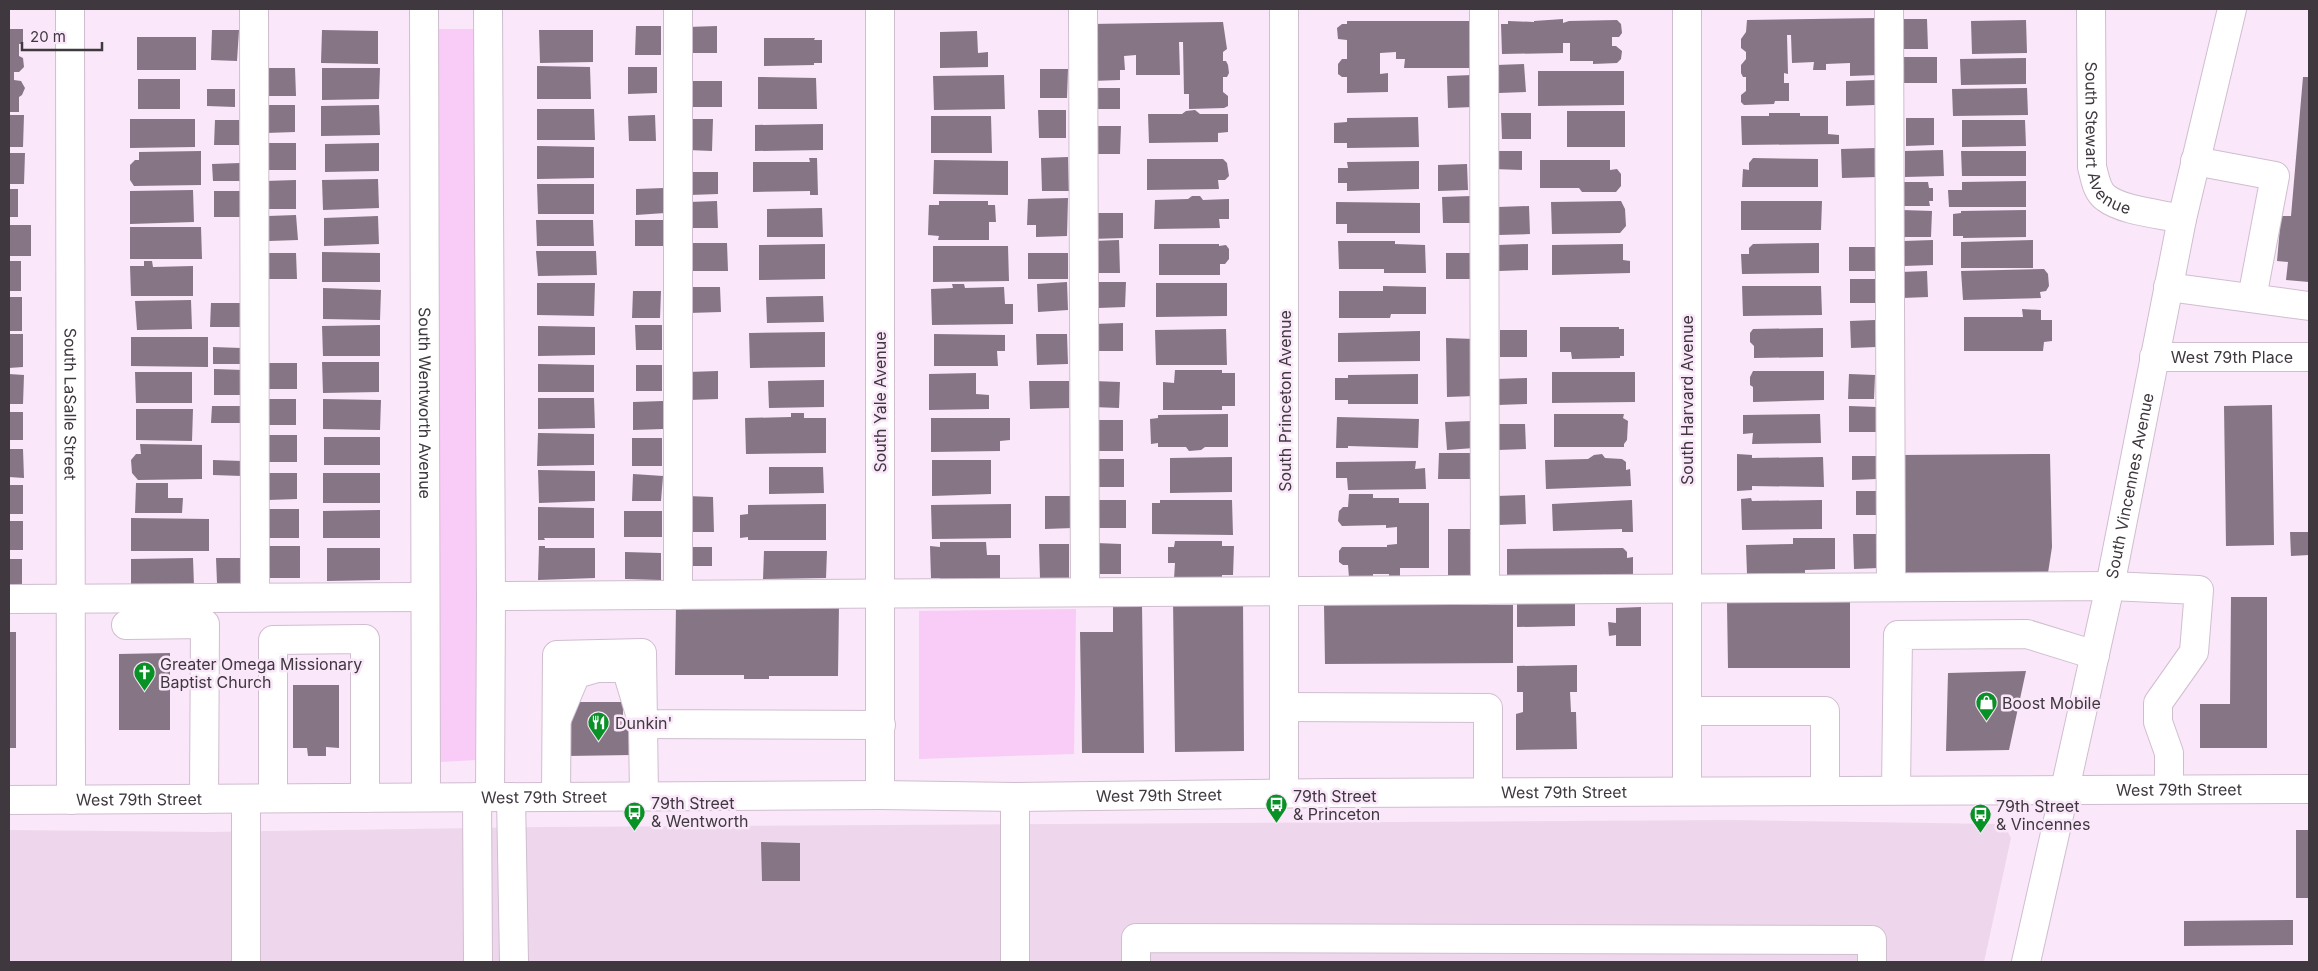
<svg xmlns="http://www.w3.org/2000/svg" width="2318" height="971" viewBox="0 0 2318 971" font-family="Inter,sans-serif">
<style>
.built{fill:#eed6ed}
.green{fill:#f9cbf7}
.building{fill:#867585}
.lines{fill:none;stroke-linecap:round;stroke-linejoin:round}
.minor-casing{stroke:#d0becf;stroke-width:30}
.major-casing{stroke:#d0becf;stroke-width:30}
.minor{stroke:#fff;stroke-width:28}
.major{stroke:#fff;stroke-width:28}
.labels{text-anchor:middle;stroke-width:5;stroke-linejoin:round;paint-order:stroke}
.street-label{font-size:16px;fill:#3f383f;stroke:#fae7f9}
.poi-label{font-size:16px;fill:#3f383f;stroke:#fae7f9;text-anchor:start}
</style>
<rect width="100%" height="100%" fill="#fae7f9"/>
<!-- built -->
<path class="built" d="M1732,820l265,4 8,3 6,11 -27,124h-1975v-132l202,2 336,-5z"/>
<!-- green -->
<path class="green" d="M437,29h39l1,731 -38,2z
M1076,609l-2,145 -155,5v-148z"/>
<!-- building -->
<path class="building" d="M1878,18l1,57 -29,1v-13l-24,1v6h-13l1,-8 -22,1 -1,-28h-4l1,39 -4,-1v10h5v18h-14l-1,3 -30,1 -3,-3v-7l5,-4v-14h-3l-2,-4v-8l5,-6v-7l-5,-4v-9l5,-7 1,-12z
M1563,19v4l6,-2 48,-1 4,4 1,9 -3,4h-7v9h4l6,5 -1,8 -4,4 -24,1v-3h-23v-18h-7v10l-61,1 -1,-30h7v-3l26,1v-1z
M1901,19h26l1,30h-27z
M2026,20l1,33 -55,1 -1,-33z
M1347,21h127v47h-70l1,-9h-9v-7l-16,1v21l8,-1v19l-41,1v-16h-5l-4,-3v-10l4,-5h5v-19l-9,-1 -1,-11 5,-4h5z
M1223,22l4,27 -4,3v9h3l2,4 1,8 -2,4h-4v15l5,4v10l-4,2 -35,1v-15h-5l-1,-52h-4l1,33h-44v-20l-12,1 1,14h-5v10l-29,1 -1,-57z
M636,26h25v29h-26z
M717,26v27h-29v-26z
M9,29h14v15h-4v12l4,2 1,9 -5,5h-5v8l7,1 4,7 -3,7 -3,2v15h-10z
M212,30h27l-2,31 -26,-1z
M322,30l56,1v33l-57,-1z
M539,30h54v32l-53,1z
M977,31l1,22 10,-1v15l-48,1v-36z
M137,37h59v33h-59z
M764,38h51l-1,2h8v23h-8v2l-50,1z
M1903,57h34v26h-34z
M2026,58v26l-65,1 -1,-26z
M1524,64l2,28 -28,1 -1,-28z
M537,66l53,1 1,32h-54z
M628,67h29v26l-29,1z
M265,68h30l1,28h-31z
M322,68h58l-1,31 -57,1z
M1040,69h28l-1,29h-27z
M1538,71h86v34l-86,1z
M1004,75l1,34 -71,1 -1,-34z
M1472,75l1,32 -25,1 -1,-32z
M758,77l58,1 1,31h-59z
M2303,77h6v205l-23,-2 2,-18 -11,-1 4,-45h10z
M138,79h42v30h-42z
M1875,80v25l-29,1v-25z
M693,81h29v26h-29z
M1094,88h26v21h-27z
M2027,88l1,27 -75,1 -1,-27z
M207,89h28v18l-28,-1z
M266,105h29v27l-29,1z
M379,105l1,30 -59,1v-30z
M537,109h57l1,31h-58z
M1038,110h28v28h-27z
M1195,110l5,4h28v18l-10,1v9l-69,1 -1,-29h34l4,-3z
M1567,111h58v36h-58z
M1501,113h30v26h-29z
M1769,113h31v3h28v18l11,1v9l-97,1 -1,-29h28z
M9,115h15l-1,32h-14z
M655,115l1,26h-27l-1,-25z
M931,116h60l1,37h-61z
M1418,117l1,30 -72,1v-5h-13v-20l13,-1v-4z
M1906,118h28v27l-28,1z
M130,119h65v28l-65,1z
M688,119h25l-1,32 -24,-1z
M215,120h24v25h-25z
M1962,120h63l1,26 -64,1z
M823,124v26l-68,1v-26z
M1091,126h30l-1,28h-29z
M265,143h31v27h-30z
M379,143v28l-54,1v-28z
M537,146l57,1v31l-57,1z
M1876,148l1,29 -35,1 -1,-29z
M1943,150l1,26 -39,1v-26z
M201,151v34l-67,1 -4,-6v-15l5,-5h4v-8z
M1493,151h29v19l-29,-1z
M1961,151h65v25h-64z
M9,153h16l-1,31h-15z
M1068,157l1,34h-27l-1,-33z
M809,158h8l1,37h-8v-4l-57,1v-30h57z
M1753,158l65,1v28h-76l1,-18 6,1v-7z
M1147,159h76l4,4 2,13 -4,4h-7l1,9 -72,1z
M934,160l74,1v34l-75,-1z
M1540,160h70v10l7,-1 4,5v12l-5,6h-34l-3,-4h-39z
M1419,161v28l-72,2v-8h-9v-15h10l-1,-6z
M240,163l1,18h-28l-1,-17z
M1467,164l1,26 -30,1v-26z
M689,172h29v22l-28,1z
M378,179l1,29 -56,2 -1,-30z
M296,180v29h-31v-28z
M2026,181v26h-77l-1,-17h14v-8z
M1903,182h25l1,6h4v13h-4l1,5h-26z
M537,184h57v30h-56z
M664,188l1,25 -29,2v-26z
M9,189h9v28h-9z
M193,190l1,32 -64,2v-33z
M214,191h29v26h-29z
M1192,196h8l3,4 26,-1v20h-10l1,9 -66,1 1,-29 33,-1z
M1471,196l1,27h-29l-1,-26z
M1068,198l-1,38 -31,1v-12h-9l1,-26z
M717,201l1,27h-29v-26z
M939,201h49v4h7l1,17h-7v18h-51l1,-4 -11,-1 1,-30h10z
M1621,201l4,8 1,17 -6,7 -68,1 -1,-32z
M1741,201h81l-1,29h-80z
M1336,202l84,1v30h-73v-9h-11z
M1529,206l1,28 -32,1v-28z
M822,208l1,29h-56v-28z
M1902,210l30,1 -1,26h-29z
M2026,210v27l-63,1v-2h-10v-22l8,-1v-2z
M1091,213h32v25l-32,1z
M296,215l2,25 -29,1 -1,-25z
M378,216l1,28 -55,2v-28z
M536,220h57l1,26h-57z
M635,220h28l1,26h-29z
M9,225h22v31h-22z
M130,227h71l1,32h-72z
M1119,240l1,33h-27v-32z
M1933,240v25l-29,1v-25z
M2033,240v28h-72v-26z
M1338,241h57v3l30,1 1,28h-42v-4h-45z
M689,243h38l1,28h-39z
M1819,243v30l-77,1 -1,-20h8v-6l4,-4z
M825,244v35l-66,1v-35z
M1159,244h60v2l7,-1 3,4v10l-4,5h-5v11h-61z
M1528,244v26l-29,1 -1,-26z
M1623,244v16l7,1v12l-78,2v-30z
M933,246h75l1,35 -76,1z
M1849,247h27v24h-27z
M536,251h60l1,24 -59,1z
M322,252l58,1v29h-58z
M268,253h28l1,26h-28z
M1028,253h40v26h-40z
M1446,253h26v26h-26z
M9,261h12v30h-12z
M144,261h8l1,6 40,-1v30h-62l-1,-30h14z
M2044,269l4,5 1,12 -3,5 -6,1 1,6 -78,2 -2,-29z
M1927,271l1,26 -26,1 -1,-26z
M1850,279h26v24h-26z
M1067,282l1,28 -30,2 -1,-28z
M1097,282h29l-1,25 -27,1z
M537,283h58l-1,33 -57,-1z
M1156,283h71v33l-71,1z
M952,284h12l1,4 39,-1 1,17h8v20l-81,1 -1,-36 22,-1z
M1383,286l43,1v27h-35l-1,4h-51v-27h44z
M1742,286h79l1,29 -79,1z
M688,287h32l1,25 -32,1z
M323,288l58,2 -1,30 -57,-1z
M633,291h28l-1,27h-28z
M823,296l1,26 -57,1 -1,-26z
M9,297h13v34h-13z
M191,300l1,29 -55,1 -2,-29z
M211,303h29v24h-30z
M2022,309l19,1v10h11v21l-8,1 -1,9h-79v-34h59z
M1875,320l1,27 -25,1 -1,-27z
M1123,323v28h-28l-1,-27z
M380,325v31h-57l-1,-30z
M635,325h27v25h-26z
M538,326l57,1v28l-57,1z
M1560,327h59v2h5v27h-4v2l-48,1 -1,-7h-11z
M1823,328v29l-69,1v-12l-4,-4v-9l3,-4z
M1226,329l1,36h-71l-1,-35z
M1500,330h27v27h-27z
M1420,331v30l-82,1v-29z
M825,332v35l-75,1 -1,-35z
M9,334h14v33l-14,1z
M934,334l71,1v16h-8l1,15h-64z
M1036,334h31l1,30 -31,1z
M131,337h77v30l-77,-1z
M1446,338l28,1 1,57 -28,1z
M213,347l28,1v16h-28z
M322,362h57v30l-56,1z
M269,363h28v26h-28z
M538,364l56,1v27h-56z
M636,365h26v26h-26z
M214,369l29,1v25h-29z
M1175,370h47v3h13v33h-13v4h-59v-28l11,1z
M718,371v28l-30,1v-28z
M1753,371h71v29l-71,2v-15l-3,-2v-8z
M135,372h57v31h-56z
M1552,372h83v30l-83,1z
M976,373v21l13,1v14l-60,1v-36z
M9,374l15,1 -1,29h-14z
M1418,374v30h-70v-4h-13v-22h13v-3z
M1849,374l26,1 -1,24h-26z
M1527,378v26l-29,1 -1,-26z
M824,380v27l-55,1 -1,-27z
M1029,381h40v27l-39,1z
M1094,381l26,1 -1,26 -26,-1z
M538,398h56l1,30 -57,1z
M267,399h29v26h-29z
M323,399l58,1 -1,30 -57,-1z
M663,401v28l-30,1v-28z
M2272,405l2,140 -48,1 -2,-140z
M212,406h30v17h-31z
M1849,406l28,1 -1,25h-27z
M136,409h57l-1,32 -56,-1z
M9,412h14v28h-14z
M791,413h13v5h22v35l-80,1 -1,-36 46,-1z
M1228,414v33h-23l-4,3 -12,1 -3,-4h-28v-4l-7,1 -1,-25 8,-1v-3z
M1554,414h70l-1,4 5,3 -1,19 -3,4v3h-70z
M1820,414l1,29 -69,1 1,-11 -10,1v-19z
M1337,417l82,2 -1,29 -70,-2v2h-12z
M931,418h79v22l-10,1v10l-69,1z
M1094,420h29v31h-29z
M1472,421l2,27 -27,2 -2,-28z
M1497,424h28l1,25 -28,1z
M538,433l56,1v31l-57,1z
M267,435h30v27h-30z
M324,437h56v28h-56z
M632,438h30v28h-30z
M140,444l62,1v34l-64,1 -6,-7 -1,-13 5,-6h5z
M9,449h14l1,29 -15,-1z
M1439,453h32v26h-33z
M1602,454l3,4 17,1 4,3v8l4,-1 1,17 -85,3 -1,-29 43,-1 6,-4z
M1737,454l15,1v3l71,-1 1,30 -72,-1v4l-15,1z
M2050,454l2,93 -4,26 -144,2 -5,-120z
M1852,456h25v23l-25,1z
M1232,457v35l-62,1v-35z
M1093,459h31v28h-30z
M213,460l29,1v15l-29,-1z
M932,460h59v34l-59,2z
M1416,461l-1,8 10,-1 1,21 -78,1 -1,-12h-11v-16z
M769,467h54l1,26 -55,1z
M538,470l57,1v30l-56,2z
M268,473h29v26l-29,1z
M323,473h57v30h-57z
M633,474l30,2 -2,25h-29z
M136,483h32v15h15l-1,15h-47z
M9,485h14v29h-14z
M1856,491h23v24h-23z
M1349,494h24v4h26v5h30v65h-29v10h-11v-4h-16v4h-24l-1,-13h-5l-4,-3v-11l3,-4h45v-2l10,-1v-17l-11,1v-3l-44,1 -4,-5 1,-10 4,-4h5z
M1525,495l1,29 -28,1 -1,-29z
M687,496l26,1 1,35h-27z
M1045,496h27l1,32 -28,1z
M1751,498l1,3 70,-1v29l-80,1 -1,-31z
M1096,500h30v28h-30z
M1160,500h72l1,35 -81,-1v-31h8z
M1632,500l1,32h-11v-3l-69,2 -1,-27z
M826,504v36h-78v-3l-8,1v-23l8,-1v-9z
M1011,504v34l-79,1 -1,-34z
M538,507l56,1v30h-50l1,2h-7z
M268,509h31v29h-31z
M380,510v28h-57v-27z
M624,511h38v26h-38z
M131,518l78,1v32h-78z
M9,521h14v29h-14z
M1448,529h26l-1,48h-25z
M2290,532h19v23l-18,1z
M1853,534h24l1,34 -24,1z
M1793,538h42v31l-30,1v3l-58,1 -1,-29 47,-1z
M1175,541h47v5h12l-1,29h-11v4h-48l1,-16h-7v-16h6z
M940,542h46l1,13h13v26l-60,2v-5h-9l-1,-32 10,1z
M1096,543l25,1v30h-26z
M1039,544h30v35h-29z
M267,546h33v32h-32z
M539,546h6v2h50v30l-57,2z
M689,547h23v19h-23z
M327,548h53v32l-53,1z
M1623,548l4,4v6l6,-1v19h-126v-27z
M764,551h63l-1,27 -63,1z
M625,552l36,1v27l-36,-1z
M193,558l1,28 -63,1v-28z
M216,558h24l1,25h-24z
M9,559h13v29h-13z
M2231,597h36v151h-67v-44h30z
M1173,600h70l1,151 -69,1z
M1575,600v26l-58,1v-25z
M1850,602v66h-122l-1,-65z
M1113,604h29l2,149h-62l-2,-121h33z
M676,605h163l-1,71h-69v3h-25v-4h-69z
M1324,605h189v58l-188,1z
M1641,607v39h-25v-11l-7,1 -1,-14 8,1v-15z
M9,632h7v116h-7z
M170,653v77h-51v-76z
M1577,665v27h-7l1,20h5l1,37 -61,1v-36l7,-2v-20h-6v-26z
M2026,671l-17,79 -63,1 2,-78z
M293,685h46v63l-13,-1v9h-18l-1,-8h-14z
M572,702h51v27l8,-1v27l-64,1z
M2296,830h13v68h-13z
M761,842l39,1v38h-38z
M2293,920v25l-109,1v-25z"/>
<g class="lines">
<defs>
<g id="minor">
<path id="s1" d="M70,9l1,791"/>
<path d="M254,9l1,588"/>
<path id="s2" d="M424,9l2,788"/>
<path d="M488,9l3,587 -1,201"/>
<path d="M678,9v586"/>
<path d="M1083,9l2,583"/>
<path d="M1284,9v784"/>
<path d="M1484,9l1,581"/>
<path d="M1889,9l2,578"/>
<path id="s3" d="M2091,9l1,158c3,10 4,24 14,31 17,13 55,16 76,21"/>
<path d="M2195,161l80,15 -23,122"/>
<path d="M2168,287l141,19"/>
<path id="s4" d="M2154,357h155"/>
<path d="M491,596l1619,-10 89,4 -5,62 -36,51v19l11,31v36"/>
<path d="M9,599l416,-2"/>
<path d="M126,625l79,-1 -1,175"/>
<path d="M1284,707l204,1v84"/>
<path d="M1687,711h138v79"/>
<path d="M557,719l19,-45 21,-6h29l17,56 238,1"/>
<path id="s5" d="M2065,789l45,-203 72,-367 50,-210"/>
<path d="M1896,790l2,-155 129,-1 68,21"/>
<path d="M1687,791v-782"/>
<path d="M880,795v-786"/>
<path d="M477,797l1,165"/>
<path d="M511,797l3,165"/>
<path d="M556,797l1,-142 85,-2 2,143"/>
<path d="M273,798v-158l92,-1v159"/>
<path d="M246,799v163"/>
<path d="M1015,962v-165"/>
<path d="M1136,962v-24l736,2v22"/>
</g>
<g id="major">
<path id="s6" d="M9,800l871,-5 135,2 318,-4 976,-4"/>
<path d="M2026,962l39,-173"/>
</g>
</defs>
<!-- minor casing -->
<use href="#minor" class="minor-casing"/>
<!-- major casing -->
<use href="#major" class="major-casing"/>
<!-- minor -->
<use href="#minor" class="minor"/>
<!-- major -->
<use href="#major" class="major"/>
</g>
<!-- icons -->
<defs>
<symbol id="church-pin" viewBox="-11 -11 22 30"><path d="M0 17L-7.5 6A9.5 9.5 0 1 1 7.5 6Z" fill="#089226" stroke="#fae7f9"/><path d="M-1.2-6h2.4v3.5h3.3v2.4h-3.3V6h-2.4V-.1h-3.3v-2.4h3.3Z" fill="#fff"/></symbol>
<symbol id="shop-pin" viewBox="-11 -11 22 30"><path d="M0 17L-7.5 6A9.5 9.5 0 1 1 7.5 6Z" fill="#089226" stroke="#fae7f9"/><path d="M-5-2.5h2.3a2.7 3.5 0 0 1 5.4 0H5L5.5 6h-11ZM-1.5-2.5h3a1.5 2.3 0 0 0-3 0Z" fill="#fff"/></symbol>
<symbol id="restaurant-pin" viewBox="-11 -11 22 30"><path d="M0 17L-7.5 6A9.5 9.5 0 1 1 7.5 6Z" fill="#089226" stroke="#fae7f9"/><path d="M-5-6h1v4h1v-4h1v4h1v-4h1v5L-1.5 .5V6h-2V.5L-5-1ZM5-6V6H3V1.5H1.5Q1.5-4 5-6Z" fill="#fff"/></symbol>
<symbol id="bus-pin" viewBox="-11 -11 22 30"><path d="M0 17L-7.5 6A9.5 9.5 0 1 1 7.5 6Z" fill="#089226" stroke="#fae7f9"/><path d="M-5-6H5V4H4V6H2V4H-2V6H-4V4H-5ZM-3.5-4V0h7V-4ZM-3.5 1.2v1.5H-2V1.2ZM2 1.2v1.5H3.5V1.2Z" fill="#fff"/></symbol>
</defs>
<g fill-rule="evenodd">
<use href="#church-pin" x="132" y="660" width="25" height="34"/>
<use href="#shop-pin" x="1974" y="690" width="25" height="34"/>
<use href="#restaurant-pin" x="586" y="710" width="25" height="34"/>
<use href="#bus-pin" x="1264" y="792" width="25" height="34"/>
<use href="#bus-pin" x="622" y="800" width="25" height="34"/>
<use href="#bus-pin" x="1968" y="802" width="25" height="34"/>
</g>
<g class="labels">
<!-- street labels -->
<g class="street-label">
<text dy="6" stroke="none"><textPath href="#s3" startOffset="136">South Stewart Avenue</textPath></text>
<text dy="6" stroke="none"><textPath href="#s4" startOffset="78">West 79th Place</textPath></text>
<text transform="translate(1687 400) rotate(-90)" y="6">South Harvard Avenue</text>
<text transform="translate(1285 401) rotate(-90)" y="6">South Princeton Avenue</text>
<text transform="translate(880 402) rotate(-90)" y="6">South Yale Avenue</text>
<text dy="6" stroke="none"><textPath href="#s2" startOffset="394">South Wentworth Avenue</textPath></text>
<text dy="6" stroke="none"><textPath href="#s1" startOffset="395">South LaSalle Street</textPath></text>
<text dy="6" stroke="none"><textPath href="#s5" startOffset="310">South Vincennes Avenue</textPath></text>
<text dy="6" stroke="none"><textPath href="#s6" startOffset="2170">West 79th Street</textPath></text>
<text dy="6" stroke="none"><textPath href="#s6" startOffset="1555">West 79th Street</textPath></text>
<text dy="6" stroke="none"><textPath href="#s6" startOffset="1150">West 79th Street</textPath></text>
<text dy="6" stroke="none"><textPath href="#s6" startOffset="535">West 79th Street</textPath></text>
<text dy="6" stroke="none"><textPath href="#s6" startOffset="130">West 79th Street</textPath></text>
</g>
<!-- poi labels -->
<g class="poi-label">
<text x="160" y="670">Greater Omega Missionary<tspan x="160" dy="18">Baptist Church</tspan></text>
<text x="2002" y="709">Boost Mobile</text>
<text x="615" y="729">Dunkin'</text>
<text x="1293" y="802">79th Street<tspan x="1293" dy="18">&amp; Princeton</tspan></text>
<text x="651" y="809">79th Street<tspan x="651" dy="18">&amp; Wentworth</tspan></text>
<text x="1996" y="812">79th Street<tspan x="1996" dy="18">&amp; Vincennes</tspan></text>
</g>
</g>
<!-- border -->
<rect width="2318" height="971" fill="none" stroke="#3f383f" stroke-width="20"/>
<!-- scale -->
<path d="M22 42v8h80v-8" fill="none" stroke="#3f383f" stroke-width="2.5"/>
<text x="30" y="42" font-size="15" fill="#3f383f" stroke="#fae7f9" stroke-width="4" paint-order="stroke">20 m</text>
</svg>
